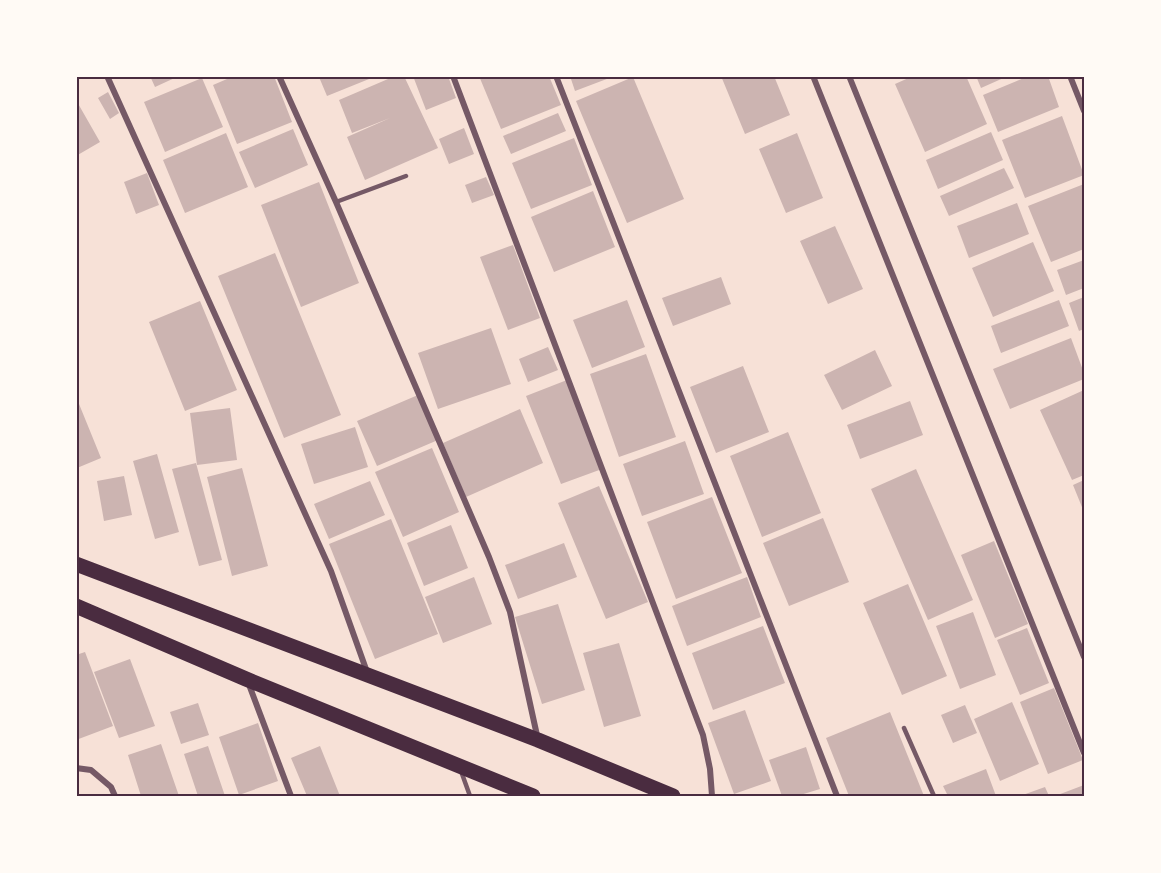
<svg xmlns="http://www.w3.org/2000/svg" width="1161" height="873" viewBox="0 0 1161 873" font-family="'Golos Text',sans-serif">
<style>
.building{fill:#ccb4b1}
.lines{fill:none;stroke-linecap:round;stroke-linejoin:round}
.service{stroke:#755966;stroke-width:4.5}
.minor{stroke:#755966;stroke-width:6}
.primary{stroke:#4a2c40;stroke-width:15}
.neatline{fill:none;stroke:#4a2c40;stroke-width:2}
</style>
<rect width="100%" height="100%" fill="#f7e1d7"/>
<!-- building -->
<path class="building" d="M150,76h29l-24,11z
M234,76h40l18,46 -55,22 -24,-59z
M395,76h9l34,72 -73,32 -18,-43 43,-19 -38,15 -13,-33z
M413,76h35l8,22 -30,12z
M479,76h70l12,29 -60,24z
M570,76h42v1l-37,14z
M721,76h53l16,39 -45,19z
M913,76h53l21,48 -62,28 -30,-68z
M976,76h32l-27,12z
M1029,76h19l11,31 -61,25 -15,-37z
M319,77h55l-47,19z
M633,77l51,122 -57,24 -51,-122z
M202,78l21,49 -58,25 -21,-50z
M108,92l11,21 -9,6 -12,-21z
M76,100l24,42 -24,14z
M558,113l8,18 -55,23 -8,-18z
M1062,116l22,59 -59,23 -23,-58z
M464,128l10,26 -25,10 -10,-25z
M293,129l15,36 -53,23 -16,-36z
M991,132l12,28 -65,29 -12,-29z
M226,133l22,54 -63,26 -22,-53z
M797,133l26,65 -37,15 -27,-64z
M574,138l18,47 -61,24 -19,-46z
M1004,168l10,20 -65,28 -9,-20z
M147,173l12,32 -23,9 -12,-32z
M486,177l8,18 -22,8 -7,-18z
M319,182l40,101 -58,24 -40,-102z
M1084,184v65l-33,13 -23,-56z
M593,191l22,56 -61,25 -23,-55z
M1017,203l12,31 -60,24 -12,-32z
M835,226l28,63 -35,15 -28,-63z
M1033,242l21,49 -61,26 -21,-49z
M513,245l27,73 -32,12 -28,-73z
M275,253l66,162 -57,23 -66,-162z
M1084,260v28l-18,7 -9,-25z
M721,277l10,27 -58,22 -11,-28z
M1084,297v32l-5,2 -10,-28z
M627,300l18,47 -53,21 -19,-48z
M1059,300l10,26 -68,27 -10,-27z
M200,301l37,89 -52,21 -36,-89z
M491,328l20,56 -73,25 -20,-56z
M1071,338l13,35v6l-74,30 -17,-40z
M548,347l10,23 -30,12 -9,-23z
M875,350l17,36 -50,24 -18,-35z
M646,354l30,83 -57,20 -29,-83z
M743,366l26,66 -53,21 -26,-66z
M567,380l35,89 -41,15 -35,-88z
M1084,390v85l-12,5 -32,-70z
M418,395l20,45 -61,26 -20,-45z
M77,399l24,59 -24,10z
M910,401l13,34 -63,24 -13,-34z
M230,408l7,52 -40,5 -7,-52z
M520,409l23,54 -77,34 -23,-54z
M355,427l13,40 -54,17 -13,-40z
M788,432l33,81 -59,24 -32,-81z
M685,441l19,53 -62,22 -19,-52z
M432,448l27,64 -56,25 -28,-65z
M157,454l22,78 -24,7 -22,-78z
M196,463l26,97 -23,6 -27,-97z
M242,468l26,98 -36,10 -25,-99z
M916,469l57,131 -45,20 -57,-131z
M124,476l8,39 -28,6 -7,-40z
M1084,480v32l-11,-27z
M370,481l15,34 -56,24 -15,-35z
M599,486l49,116 -42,17 -48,-116z
M712,497l30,76 -66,26 -29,-77z
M823,518l26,64 -60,24 -26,-63z
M391,519l47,115 -63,25 -46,-115z
M451,525l17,43 -44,18 -17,-43z
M994,541l34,83 -33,14 -34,-83z
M564,543l13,34 -59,22 -13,-34z
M474,577l18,47 -49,19 -18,-46z
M747,577l14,40 -74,29 -15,-40z
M908,584l39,92 -45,19 -39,-92z
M558,604l27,86 -43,14 -27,-87z
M973,612l23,63 -36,14 -24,-63z
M763,626l22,57 -72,27 -21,-57z
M1027,628l22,55 -29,12 -23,-55z
M619,643l22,73 -37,11 -21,-74z
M85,652l28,74 -37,14v-85z
M130,659l25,67 -36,12 -25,-66z
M1054,688l29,72 -35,14 -28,-72z
M1012,702l27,62 -39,17 -26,-62z
M198,703l11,32 -28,9 -11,-32z
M965,705l12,28 -24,10 -12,-28z
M745,710l26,71 -37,13 -26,-71z
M890,712l34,84h-75l-23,-58z
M258,723l20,58 -39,14 -20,-58z
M161,744l18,52h-38l-13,-41z
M208,746l17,50h-27l-14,-42z
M320,746l20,50h-33l-16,-38z
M806,747l14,42 -23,7h-15l-13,-36z
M986,769l10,27h-48l-5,-10z
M1084,785v11h-29z
M1045,787l4,9h-29z"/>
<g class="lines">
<!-- service -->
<path class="service" d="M336,202l70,-26
M904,728l30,68
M461,771l9,25"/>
<!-- minor -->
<path class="minor" d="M107,76l224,495 36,101
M279,76l57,126 153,355 21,55 28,128
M453,76l250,659 7,34 2,27
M556,76l281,720
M813,76l271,677
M849,76l235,581
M1070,76l14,35
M248,682l43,114
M76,768l15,2 20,17 4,9"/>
<!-- primary -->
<path class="primary" d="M76,564l462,176 135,56
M76,606l170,73 287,117"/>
</g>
<!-- border -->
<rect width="1161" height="873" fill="none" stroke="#fffaf5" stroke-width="156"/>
<rect x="78" y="78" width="1005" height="717" class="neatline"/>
</svg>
